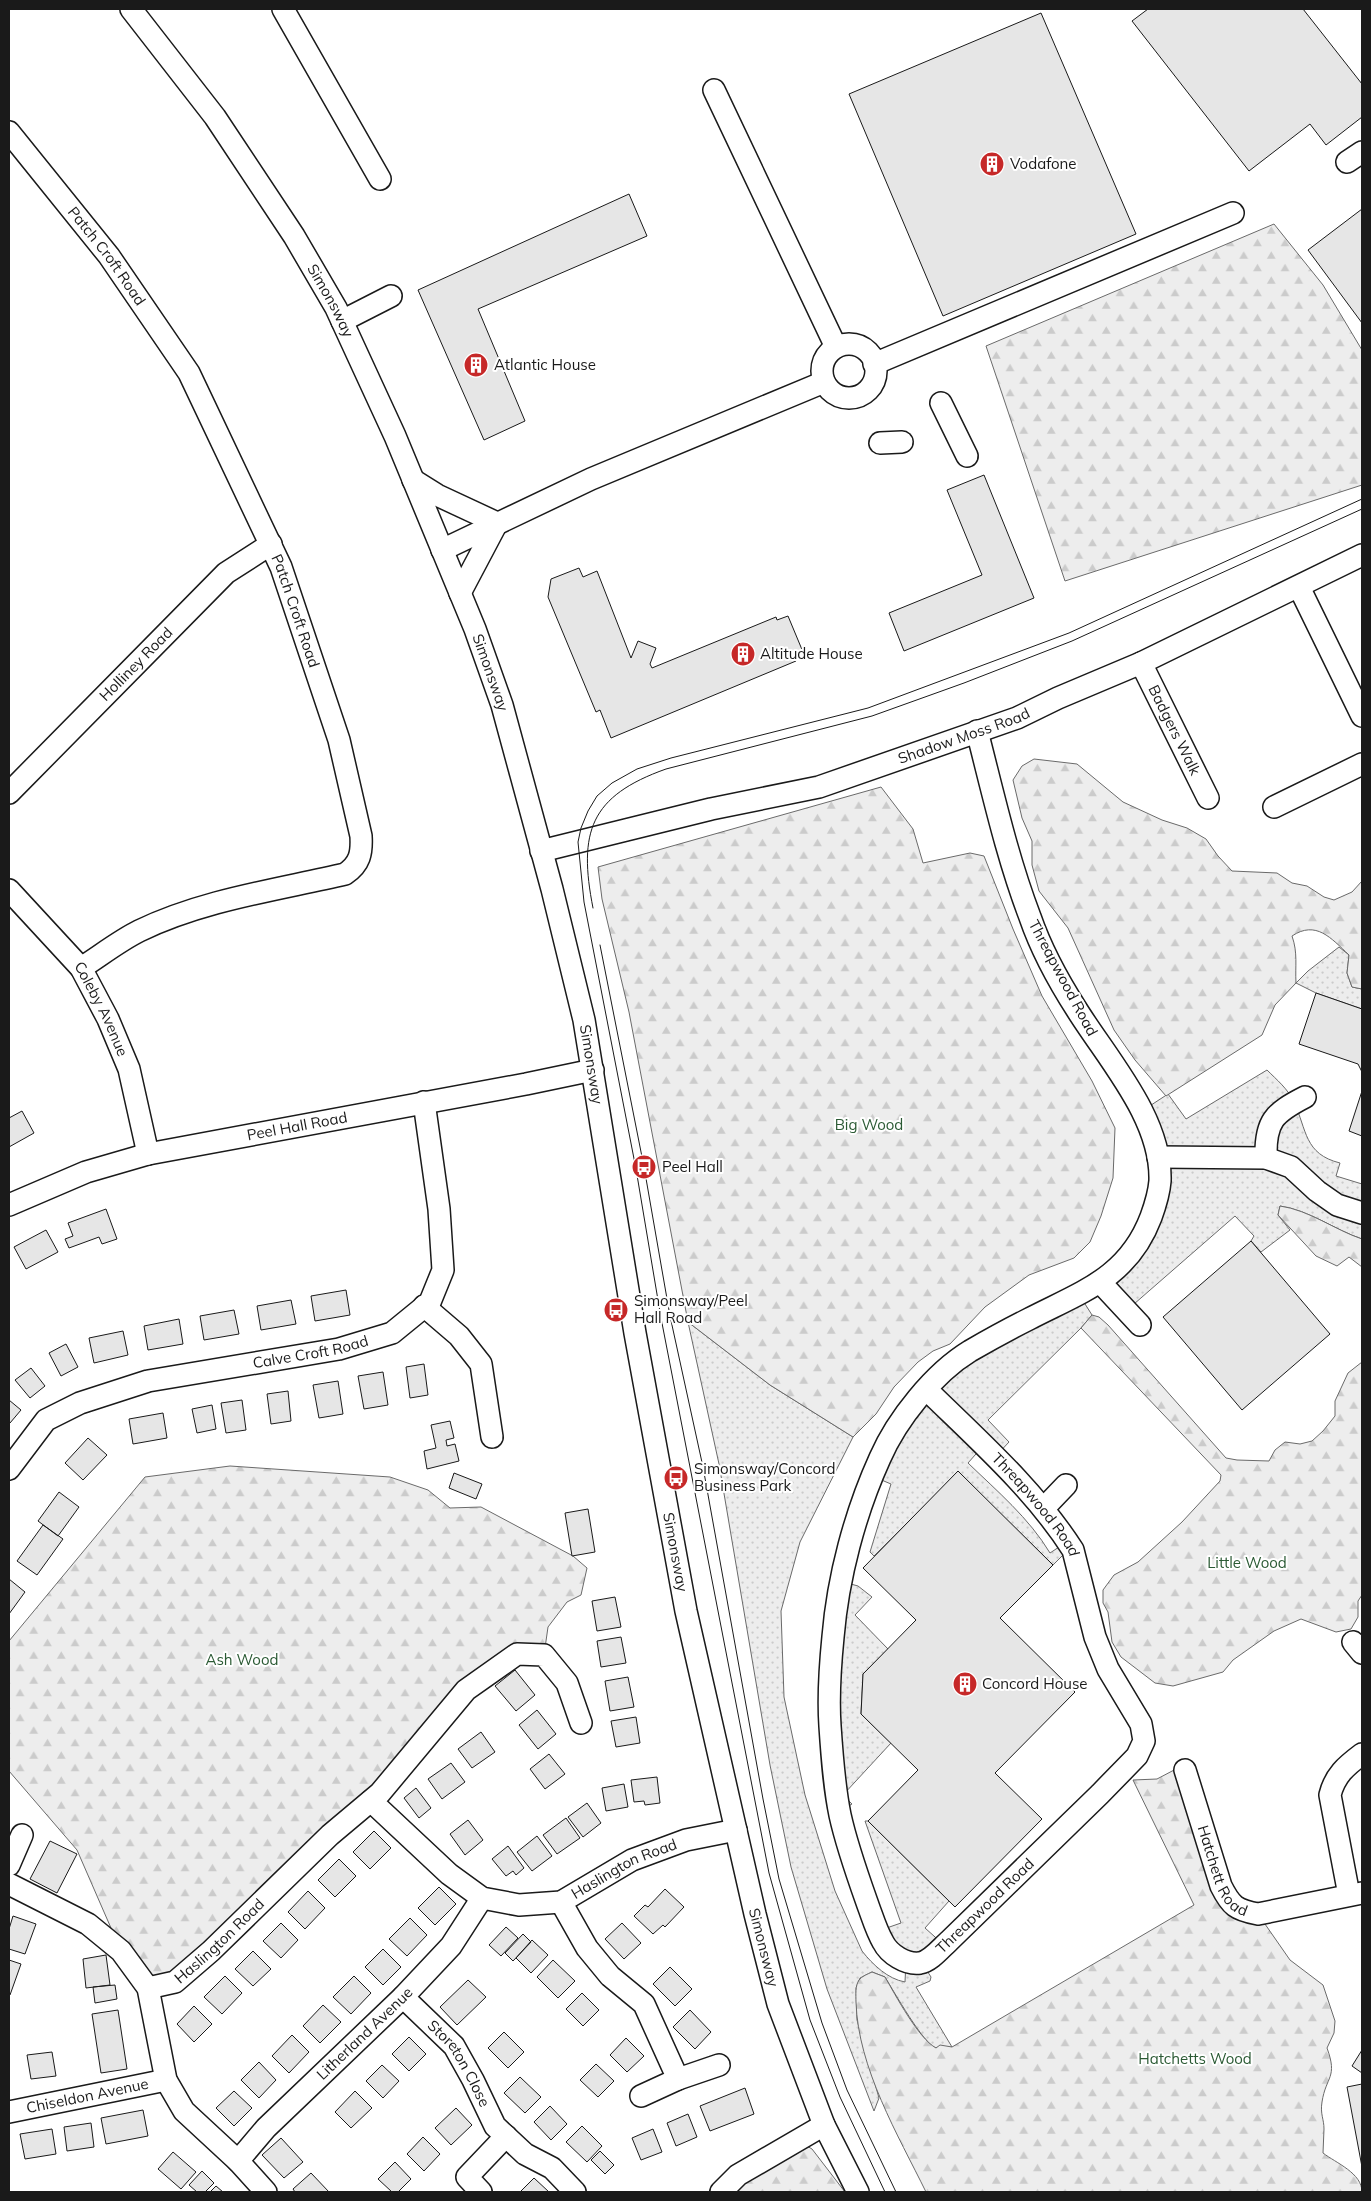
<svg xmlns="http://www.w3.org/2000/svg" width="1371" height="2201" viewBox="0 0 1371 2201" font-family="Mulish,sans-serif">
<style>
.grass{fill:url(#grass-dots);stroke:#6a6a6a}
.forest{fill:url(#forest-firs);stroke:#6a6a6a}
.building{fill:#e6e6e6;stroke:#1a1a1a}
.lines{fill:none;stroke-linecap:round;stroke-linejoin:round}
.minor-casing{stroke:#1a1a1a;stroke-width:24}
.minor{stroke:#fff;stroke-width:21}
.tram{stroke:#1a1a1a;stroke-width:1}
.labels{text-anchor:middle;stroke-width:4;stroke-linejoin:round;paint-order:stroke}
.poi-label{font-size:15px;fill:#1a1a1a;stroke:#fff;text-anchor:start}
.street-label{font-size:15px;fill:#1a1a1a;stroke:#fff}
.park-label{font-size:15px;fill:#2b5a34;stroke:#fff}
</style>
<defs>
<pattern id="grass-dots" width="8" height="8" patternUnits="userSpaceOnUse" patternTransform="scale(1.25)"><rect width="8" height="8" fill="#ededed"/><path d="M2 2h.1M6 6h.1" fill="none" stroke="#cbcbcb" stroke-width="1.8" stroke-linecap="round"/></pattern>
<pattern id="forest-firs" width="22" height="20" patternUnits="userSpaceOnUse" patternTransform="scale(1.25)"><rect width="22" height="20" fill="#ededed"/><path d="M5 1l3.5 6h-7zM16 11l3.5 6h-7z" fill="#cbcbcb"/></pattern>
</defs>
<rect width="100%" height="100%" fill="#fff"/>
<!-- grass -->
<path class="grass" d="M1339,947l10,8 -2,18 5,14 10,2v20l-46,-16 -20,-10 12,-12z
M1267,1070c10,10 21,19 27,32 13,28 10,52 46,61l-4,13 26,8v55c-27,-9 -53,-29 -82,-33l-2,9 12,15 -29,22 -10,-11 3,-5 -19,-20 -109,95 -17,-35 47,-72 -14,-93 26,-17 18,25z
M1080,1296l12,19 -11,13 -93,92 21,22 -14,15 -12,-11 -15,17c29,28 61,55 82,90l18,-12 3,6 -18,18 -95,-93 -84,84 -4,-4 21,-68 -19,-8 54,-87z
M688,1322l82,63 83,52 -53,105 -19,69 3,86 21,98 30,96 27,60c11,14 26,28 43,31l1,-21 -28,-30 23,-8 -36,-102h3l81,80 -24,27 19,17 -22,18 9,14 -1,4 -14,6 36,60c-4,1 -11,2 -16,1 -12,-3 -43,-58 -51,-71l-13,-5 -12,6 -4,10 1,32 22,78 -5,13 -47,-122 -36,-122 -21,-102 -51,-301z
M840,1581l18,5 14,11 -17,18 33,34 -25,25 -2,40 30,29 -48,52 9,9 -5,3h-8c-5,-38 -11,-76 -10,-115 1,-37 6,-74 11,-111z"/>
<!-- forest -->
<path class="forest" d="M1274,224l49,61 39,65v135l-297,96 -79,-235z
M1034,759l43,5 46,38 39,18 25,8 19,11 12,17 14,15 45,2 15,10 15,3 17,11 10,3 18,-8 10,-11v108l-10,-2 -5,-14 2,-18c-18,-17 -33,-35 -57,-19 6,17 3,30 4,47l-21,22 -13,30 -96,61 -31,-36 -21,-30 -46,-102 -29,-37 -7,-26v-24l-10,-23 -9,-38 9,-14z
M881,787l32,42 10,34 47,-10 14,3 29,73 29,67 50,85 23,47 -2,50 -12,38 -11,26 -16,16 -45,17 -44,32 -35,37 -17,7 -15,11 -24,25 -18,27 -23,23 -83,-52 -82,-63 -59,-310 -27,-113 -4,-32z
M1280,1206c29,4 55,24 82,33v28l-13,-10 -12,9 -21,-10 -38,-41z
M1092,1315l7,2 9,8 118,133 11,2 32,1 6,-11 10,-8 15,2 12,-3 11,-10 12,-15v-15l13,-28 14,-11v233l-4,6v16l-7,12 -15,3 -35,-13 -27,12 -41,29 -10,12 -50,14 -18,-3 -34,-26 -9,-15 -4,-30 -5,-9v-13l11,-15 24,-13 44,-40 38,-41 1,-6 -140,-147z
M230,1466l160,11 38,13 22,18 31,-1 92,49 14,12 -6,27 -14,7 -19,25 -4,28 -27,-1 -306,297 -63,37 -27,-37 -44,-101 -68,-79v-130l136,-164z
M1176,1769l45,117 37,28 32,46 33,25 12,36 -1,12 -7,15c11,30 -1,28 -5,54 -2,12 2,17 2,27 0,8 -1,16 -1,24 13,10 39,20 39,39h-436c-28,-57 -68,-124 -70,-190 0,-7 -1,-16 3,-22 3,-4 9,-6 13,-8l13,5c11,19 33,61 51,71l4,-3 12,2 242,-142 -61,-125 24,-1z
M797,2140l15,9 33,43h-107l-6,-11z"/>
<!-- building -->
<path class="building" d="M1148,9h155l59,75v33l-36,28 -16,-21 -61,47 -117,-150z
M1041,13l95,221 -193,82 -94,-222z
M629,194l18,42 -169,73 47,112 -41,19 -66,-150z
M1362,209v114l-54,-73z
M984,475l50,123 -130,53 -15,-38 93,-38 -35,-85z
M579,568l4,9 14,-6 34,87 7,-17 18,7 -6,16 2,4 124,-51 1,3 11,-4 15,36 -9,3 2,6 -185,77 -11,-28 -4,2 -48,-115 3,-18z
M1316,993l46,16v63l-4,-8 -59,-20z
M1362,1091v45l-13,-5z
M22,1111l12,22 -25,14v-29z
M106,1209l11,30 -15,5 -3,-7 -30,11 -4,-9 8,-3 -5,-13z
M46,1230l12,22 -32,17 -12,-22z
M1251,1241l79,93 -88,76 -79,-93z
M346,1290l4,25 -35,6 -4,-25z
M291,1300l5,24 -35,6 -4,-24z
M234,1310l5,24 -35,6 -4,-24z
M179,1319l4,25 -35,6 -4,-24z
M123,1331l5,24 -34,8 -5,-25z
M66,1344l12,23 -17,9 -12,-23z
M424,1364l4,31 -18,3 -4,-31z
M31,1368l14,18 -15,12 -15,-18z
M383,1372l5,33 -24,4 -6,-33z
M338,1381l5,33 -24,4 -6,-33z
M288,1391l3,30 -20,3 -4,-30z
M9,1400l12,10 -11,13h-1z
M242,1400l4,30 -20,3 -5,-30z
M212,1405l4,24 -19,4 -5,-24z
M163,1413l4,25 -34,6 -4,-25z
M450,1421l4,17 -8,2 1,6 8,-2 4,17 -32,8 -3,-18 12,-3 -5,-23z
M88,1438l19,17 -24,25 -18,-17z
M958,1471l95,94 -53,53 75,74 -80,81 47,46 -87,88 -87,-86 50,-51 -57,-56 2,-40 53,-54 -53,-52z
M454,1473l28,11 -6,15 -27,-11z
M59,1492l20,15 -21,29 -20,-15z
M588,1509l7,43 -23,4 -7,-43z
M43,1525l20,14 -26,36 -20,-14z
M9,1579l16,13 -16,22z
M615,1597l6,30 -24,4 -5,-30z
M621,1637l5,26 -25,4 -4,-26z
M515,1670l20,25 -19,16 -21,-25z
M628,1677l6,30 -24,4 -5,-30z
M537,1710l19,24 -18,15 -19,-24z
M636,1717l4,26 -24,4 -5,-26z
M481,1732l14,20 -23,16 -14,-19z
M549,1754l16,20 -20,15 -15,-20z
M451,1763l14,19 -23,17 -14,-20z
M657,1777l3,26 -15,2 -1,-4 -10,1 -3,-22z
M624,1784l4,23 -22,4 -4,-23z
M416,1788l15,20 -12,10 -15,-20z
M587,1803l14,20 -18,14 -15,-20z
M566,1818l14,20 -23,16 -14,-19z
M468,1820l15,20 -18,15 -15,-21z
M374,1831l17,17 -21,21 -17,-17z
M537,1836l15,20 -20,15 -15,-19z
M50,1841l27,13 -20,39 -27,-14z
M508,1846l16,22 -8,7 -3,-4 -7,5 -14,-17z
M339,1859l17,17 -21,21 -17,-17z
M439,1887l17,17 -21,21 -17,-17z
M665,1889l19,18 -19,20 -2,-2 -10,9 -19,-18 11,-11 3,2z
M308,1891l17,17 -20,21 -17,-17z
M13,1916l23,8 -11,30 -16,-5v-20z
M410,1918l17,17 -20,21 -18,-17z
M281,1923l17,17 -17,18 -18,-17z
M622,1923l19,20 -17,16 -19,-20z
M506,1927l12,11 -17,18 -12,-11z
M523,1934l8,8 -18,19 -8,-8z
M532,1940l16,15 -17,18 -15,-15z
M383,1949l18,18 -18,18 -18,-18z
M253,1951l18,18 -18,17 -18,-17z
M106,1955l4,30 -24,3 -3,-29z
M9,1960l12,4 -11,31 -1,-1z
M553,1960l22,21 -17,17 -21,-21z
M670,1967l22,22 -17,17 -22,-22z
M225,1976l17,17 -20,21 -18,-17z
M354,1976l17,17 -20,21 -18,-17z
M468,1980l18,17 -29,28 -17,-18z
M115,1985l2,14 -22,4 -2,-16z
M582,1993l17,17 -16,16 -17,-17z
M323,2005l18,17 -21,21 -17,-17z
M194,2006l18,18 -18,18 -17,-18z
M118,2010l9,59 -26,4 -9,-59z
M690,2010l21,22 -16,17 -22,-22z
M504,2032l20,20 -16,16 -20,-20z
M292,2035l17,17 -20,21 -17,-17z
M409,2037l17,17 -17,17 -17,-17z
M626,2038l18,18 -17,16 -17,-17z
M1362,2050v23l-10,-7z
M52,2052l4,24 -25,3 -4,-24z
M259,2062l17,18 -17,18 -18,-18z
M596,2064l18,17 -16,16 -18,-17z
M382,2065l17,16 -16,17 -17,-17z
M520,2077l21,20 -16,16 -21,-20z
M1362,2084v83l-15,-80z
M745,2088l9,26 -44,17 -10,-25z
M234,2091l18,17 -18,18 -18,-18z
M355,2091l17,17 -21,20 -16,-16z
M550,2106l17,18 -16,16 -17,-18z
M456,2108l16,17 -21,20 -16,-17z
M143,2110l5,26 -42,8 -5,-26z
M688,2114l9,23 -21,9 -9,-23z
M91,2123l3,24 -27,4 -3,-24z
M582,2126l20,20 -15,16 -21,-20z
M52,2129l4,25 -31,5 -5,-25z
M653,2129l9,23 -21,8 -9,-22z
M423,2137l17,17 -16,17 -17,-17z
M281,2138l22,24 -19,16 -22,-23z
M600,2151l14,14 -9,9 -14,-14z
M173,2152l23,20 -15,17 -23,-20z
M395,2162l16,17 -13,13h-6l-14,-13z
M202,2171l12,12 -9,9h-8l-8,-7z
M311,2173l18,19h-34l-2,-3z
M534,2178l15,14h-29z
M216,2186l7,6h-13z"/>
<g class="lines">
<defs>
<g id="minor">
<path id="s1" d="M131,9l84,108 79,119 42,72 59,128 80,193 27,76 50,184 32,131 51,313 51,278 69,303 23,90 46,121 34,67"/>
<path d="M283,9l97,170"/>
<path d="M714,90l122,257"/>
<path id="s2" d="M9,132l100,124 80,117 92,194 58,173 22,96c1,17 -1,28 -16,38 -69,16 -142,26 -206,57 -20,10 -39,25 -58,37"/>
<path d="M1347,162l15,-10"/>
<path d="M342,321l49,-25"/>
<circle cx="849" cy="371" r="27"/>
<path d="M874,364l359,-151"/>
<path d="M941,403l26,53"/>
<path d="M880,443l22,-1"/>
<path d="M413,480l24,15 60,28 -37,70"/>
<path d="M442,550l149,-71 233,-97"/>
<path d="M1299,587l63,129"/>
<path id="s3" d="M1141,663l67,135"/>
<path id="s4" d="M9,793l217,-220 45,-29"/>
<path d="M1274,807l88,-43"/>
<path id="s5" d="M541,851l170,-42 108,-22 198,-69 41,-20 83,-35 221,-108"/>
<path id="s6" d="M9,890l72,78 27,51 21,50 19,85"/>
<path d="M1158,1157l108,1 25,9 26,24 20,14 25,8"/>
<path d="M1266,1158c-1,-37 8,-45 39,-61"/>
<path id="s7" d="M9,1205l77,-33 62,-18 378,-70 67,-14"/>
<path d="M1100,1282l40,43"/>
<path d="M424,1306l35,30 22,28 11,73"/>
<path id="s8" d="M926,1389c52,51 108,100 147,161l22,87 13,32 33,55 3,17 -7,15 -37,38 -151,147c-8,7 -18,20 -29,22 -14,2 -31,-9 -37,-21 -6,-10 -10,-23 -14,-34 -11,-31 -22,-61 -29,-93 -6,-29 -8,-59 -10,-89 -2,-29 0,-59 3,-89 5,-60 22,-124 47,-179 17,-39 54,-85 90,-107 19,-11 39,-22 59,-32 52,-27 99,-41 122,-102 4,-11 8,-23 9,-36 2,-62 -51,-120 -83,-171 -18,-28 -36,-61 -47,-93 -23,-60 -37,-124 -53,-186"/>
<path id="s9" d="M9,1469l37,-49 34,-17 68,-22 191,-32 53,-16 38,-31 13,-32 -4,-61 -15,-107"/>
<path d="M1044,1508l22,-23"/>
<path d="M1353,1642l9,11"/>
<path id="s10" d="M1185,1770l36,116c10,20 15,24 37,28l104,-21"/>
<path id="s11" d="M371,1801l78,73 33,24 37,7 42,-3 71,-42 54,-20 50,-10"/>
<path d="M9,1865l13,-30"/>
<path d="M9,1884l79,40 33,27 27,37 18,92 18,31 54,50 28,31"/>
<path d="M1349,1895l-19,-100c5,-20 16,-29 32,-41"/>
<path d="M561,1902l26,46 23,28 34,28 34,75 -37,17"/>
<path id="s12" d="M148,1988l27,-6 36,-31 119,-116 50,-42 86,-103 51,-36 27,1 23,28 14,40"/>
<path id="s13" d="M403,1997l51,49 19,34 22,46 30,28 27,14 23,24"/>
<path d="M678,2079l41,-14"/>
<path id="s14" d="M9,2112l157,-32"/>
<path id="s15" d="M238,2161l28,-33 137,-131 48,-51 31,-48"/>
<path d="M481,2192l-14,-15 39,-41"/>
<path d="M721,2192l17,-17 86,-50"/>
</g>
</defs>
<!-- minor casing -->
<use href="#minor" class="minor-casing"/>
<!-- minor -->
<use href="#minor" class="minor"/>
<!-- tram -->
<path class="tram" d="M593,908c-15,-76 -3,-112 73,-139l206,-53 92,-33 108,-42 290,-132
M600,945l44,222 26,149 33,151 60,332 16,80 43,144 25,67 49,102
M885,2192l-45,-95 -30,-77 -41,-147 -108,-555 -25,-149 -52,-267 -6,-60 3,-14 7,-17 9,-15 15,-13 25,-14 34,-11 197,-50 201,-75 293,-134"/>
</g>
<!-- icons -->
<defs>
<symbol id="building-disc" viewBox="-11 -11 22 22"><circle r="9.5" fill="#c62828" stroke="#fff"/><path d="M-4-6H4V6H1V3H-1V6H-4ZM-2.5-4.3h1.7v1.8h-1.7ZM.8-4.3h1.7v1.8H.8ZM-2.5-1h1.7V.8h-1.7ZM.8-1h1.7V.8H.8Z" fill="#fff"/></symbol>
<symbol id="bus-disc" viewBox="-11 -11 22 22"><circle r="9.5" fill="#c62828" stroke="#fff"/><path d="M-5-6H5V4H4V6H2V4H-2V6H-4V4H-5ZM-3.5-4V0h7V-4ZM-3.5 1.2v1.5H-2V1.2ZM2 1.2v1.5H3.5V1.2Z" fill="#fff"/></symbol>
</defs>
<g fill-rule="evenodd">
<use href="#building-disc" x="978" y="150" width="28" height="28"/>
<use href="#building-disc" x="462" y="351" width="28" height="28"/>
<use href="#building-disc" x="729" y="640" width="28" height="28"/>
<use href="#bus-disc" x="630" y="1153" width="28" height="28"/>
<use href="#bus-disc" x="602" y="1296" width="28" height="28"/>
<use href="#bus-disc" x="662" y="1464" width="28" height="28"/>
<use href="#building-disc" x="951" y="1670" width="28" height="28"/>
</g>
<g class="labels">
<!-- poi labels -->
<g class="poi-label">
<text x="1010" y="169">Vodafone</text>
<text x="494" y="370">Atlantic House</text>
<text x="760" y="659">Altitude House</text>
<text x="662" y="1172">Peel Hall</text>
<text x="634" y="1306">Simonsway/Peel<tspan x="634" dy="17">Hall Road</tspan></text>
<text x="694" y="1474">Simonsway/Concord<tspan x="694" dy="17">Business Park</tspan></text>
<text x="982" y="1689">Concord House</text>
</g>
<!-- street labels -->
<g class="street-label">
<text dy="5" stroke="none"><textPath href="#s2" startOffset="158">Patch Croft Road</textPath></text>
<text dy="5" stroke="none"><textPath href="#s1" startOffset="354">Simonsway</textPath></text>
<text dy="5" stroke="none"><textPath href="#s2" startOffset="562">Patch Croft Road</textPath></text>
<text dy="5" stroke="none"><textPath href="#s4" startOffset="181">Holliney Road</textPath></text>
<text dy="5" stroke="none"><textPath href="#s1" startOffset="759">Simonsway</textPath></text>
<text dy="5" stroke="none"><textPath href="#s3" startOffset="75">Badgers Walk</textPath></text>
<text dy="5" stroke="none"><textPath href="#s5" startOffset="439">Shadow Moss Road</textPath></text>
<text transform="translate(1063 978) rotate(62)" y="5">Threapwood Road</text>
<text dy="5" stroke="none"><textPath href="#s6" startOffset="152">Coleby Avenue</textPath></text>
<text dy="5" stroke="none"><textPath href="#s1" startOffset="1164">Simonsway</textPath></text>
<text dy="5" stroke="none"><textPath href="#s7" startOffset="300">Peel Hall Road</textPath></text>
<text dy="5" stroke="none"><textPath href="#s9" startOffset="336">Calve Croft Road</textPath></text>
<text dy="5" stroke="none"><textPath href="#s8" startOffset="160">Threapwood Road</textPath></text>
<text dy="5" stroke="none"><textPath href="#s1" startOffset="1659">Simonsway</textPath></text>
<text dy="5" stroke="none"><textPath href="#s10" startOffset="109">Hatchett Road</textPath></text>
<text dy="5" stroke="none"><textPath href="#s11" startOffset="299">Haslington Road</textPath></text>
<text transform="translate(985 1906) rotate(-44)" y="5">Threapwood Road</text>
<text dy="5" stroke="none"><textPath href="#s12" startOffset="88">Haslington Road</textPath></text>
<text dy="5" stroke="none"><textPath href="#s1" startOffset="2064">Simonsway</textPath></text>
<text dy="5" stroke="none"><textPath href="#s15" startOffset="180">Litherland Avenue</textPath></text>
<text dy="5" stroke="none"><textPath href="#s13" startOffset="88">Storeton Close</textPath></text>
<text dy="5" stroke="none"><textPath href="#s14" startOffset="80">Chiseldon Avenue</textPath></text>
</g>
<!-- park labels -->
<g class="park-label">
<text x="869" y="1130">Big Wood</text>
<text x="1247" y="1568">Little Wood</text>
<text x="242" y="1665">Ash Wood</text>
<text x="1195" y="2064">Hatchetts Wood</text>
</g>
</g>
<!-- border -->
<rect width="1371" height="2201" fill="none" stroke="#1a1a1a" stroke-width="20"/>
</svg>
